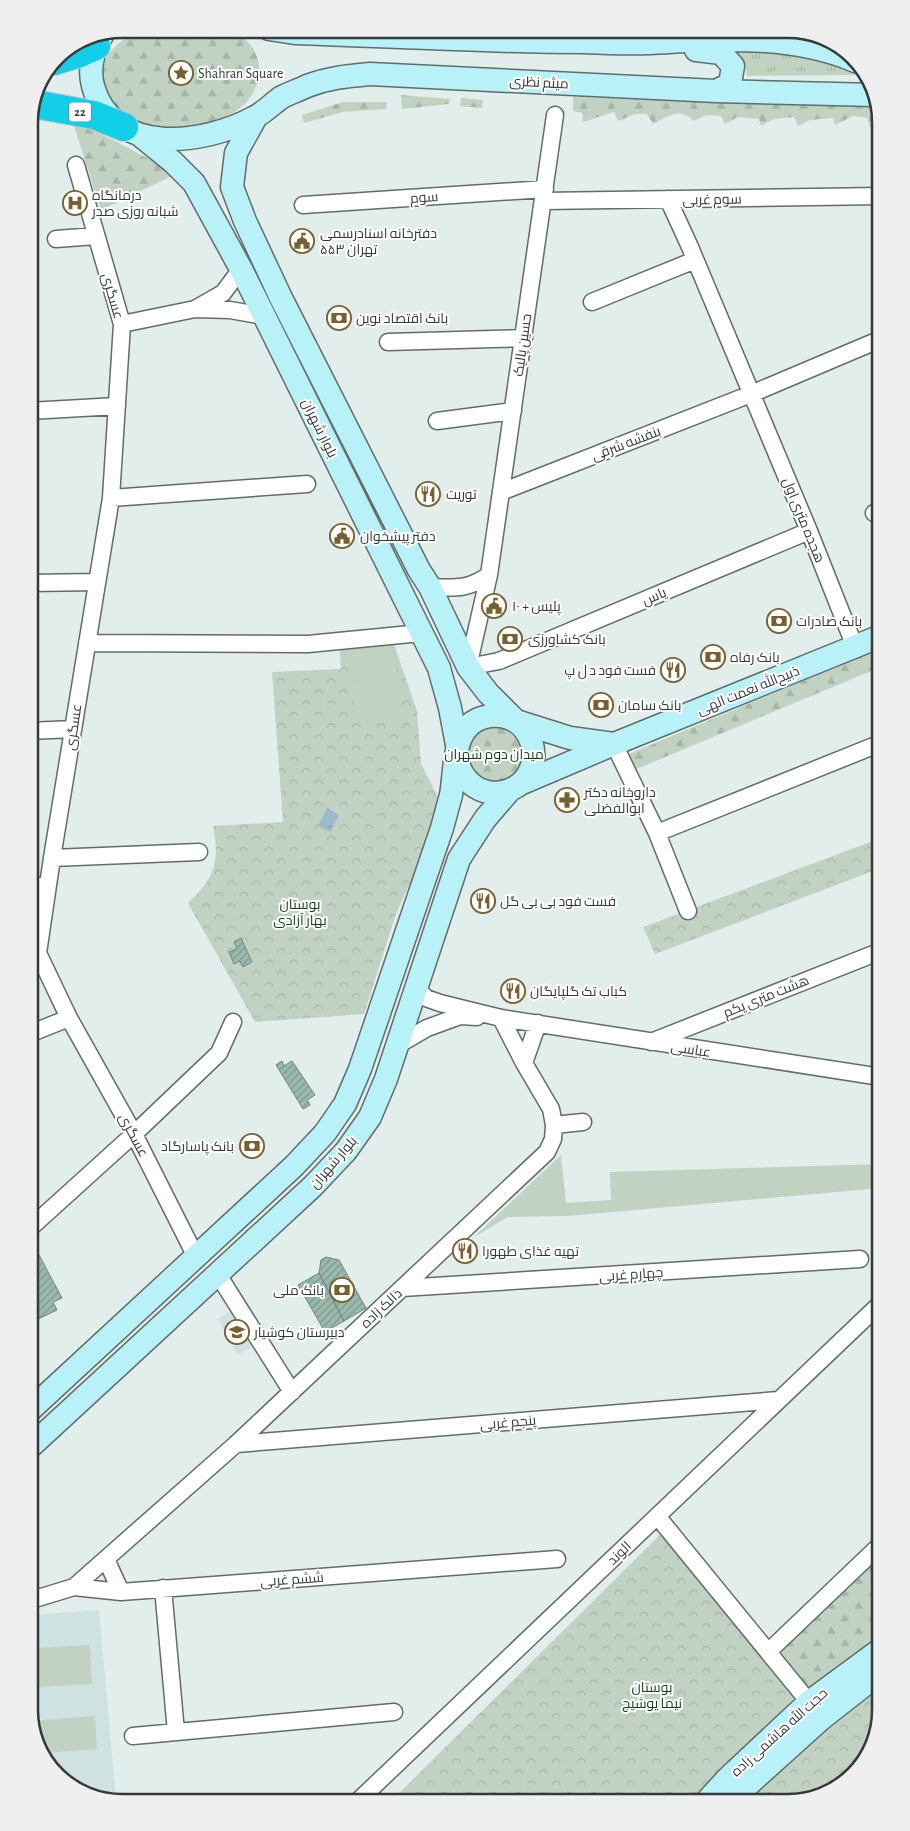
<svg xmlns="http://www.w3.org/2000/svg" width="910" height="1831" viewBox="0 0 910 1831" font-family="'Alegreya Sans',Cairo,sans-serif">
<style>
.built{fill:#cee3e1}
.grass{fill:url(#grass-tufts)}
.forest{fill:url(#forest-firs)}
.park{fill:url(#park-crowns)}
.garden{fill:#c1d2c2}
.water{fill:url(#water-ripples)}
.building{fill:url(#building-hatch);stroke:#7a8480}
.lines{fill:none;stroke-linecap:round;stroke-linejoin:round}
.street-casing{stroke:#616c6b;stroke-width:19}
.secondary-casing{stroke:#616c6b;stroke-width:25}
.highway-casing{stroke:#c6c8c8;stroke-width:30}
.street{stroke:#fff;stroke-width:16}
.secondary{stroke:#b8f1f8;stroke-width:22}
.highway{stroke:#12cfe7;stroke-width:28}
.labels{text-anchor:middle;stroke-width:4;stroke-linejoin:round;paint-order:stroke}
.shield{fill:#fff;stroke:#727574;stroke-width:1}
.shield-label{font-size:12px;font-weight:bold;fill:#353a39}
.poi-label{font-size:14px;fill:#353a39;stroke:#fff;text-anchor:start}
.street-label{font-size:14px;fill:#353a39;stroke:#fff}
.park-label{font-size:14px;fill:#143b1b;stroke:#fff}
.rim{fill:none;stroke:#353a39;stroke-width:2.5}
</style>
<defs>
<pattern id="grass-tufts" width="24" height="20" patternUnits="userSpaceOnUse" patternTransform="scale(1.25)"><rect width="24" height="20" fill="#c1d2c2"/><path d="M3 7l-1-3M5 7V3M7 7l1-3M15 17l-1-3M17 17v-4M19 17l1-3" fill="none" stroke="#a6b5a7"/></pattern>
<pattern id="forest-firs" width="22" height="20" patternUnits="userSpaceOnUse" patternTransform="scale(1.25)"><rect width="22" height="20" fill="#c1d2c2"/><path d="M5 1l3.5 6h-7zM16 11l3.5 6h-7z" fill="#a6b5a7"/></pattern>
<pattern id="park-crowns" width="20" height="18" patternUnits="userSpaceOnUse" patternTransform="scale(1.25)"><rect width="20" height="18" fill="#c1d2c2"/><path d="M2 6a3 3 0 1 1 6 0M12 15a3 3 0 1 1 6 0" fill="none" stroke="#a6b5a7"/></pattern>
<pattern id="water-ripples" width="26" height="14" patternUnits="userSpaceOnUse" patternTransform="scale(1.25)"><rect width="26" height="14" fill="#9bbaca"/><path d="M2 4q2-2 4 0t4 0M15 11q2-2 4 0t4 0" fill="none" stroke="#7f98a5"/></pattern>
<pattern id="building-hatch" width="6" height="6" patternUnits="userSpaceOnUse" patternTransform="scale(1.25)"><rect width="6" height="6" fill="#98baac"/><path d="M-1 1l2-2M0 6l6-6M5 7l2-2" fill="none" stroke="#7d988d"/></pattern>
</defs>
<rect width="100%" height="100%" fill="#e1eeec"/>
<!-- built -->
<path class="built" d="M235,1308l21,37 -18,10 -20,-36z
M99,1610l17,189 -7,1 -44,-17 -29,-38 -7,-35v-95z"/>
<!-- grass -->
<path class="grass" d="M723,49h30l86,14 27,12 -119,1c-3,-20 -6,-22 -24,-27z"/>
<!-- forest -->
<path class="forest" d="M143,29h86c17,7 32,23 30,43 -2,22 -14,36 -34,45 -29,14 -79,16 -105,-6 -7,-6 -11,-14 -14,-22 -12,-31 12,-49 37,-60z
M596,29h199l18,7 -107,-2z
M401,95l49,4 -1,5 -47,5z
M573,97l305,9 3,18 -11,4 -2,-10 -15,-2 -18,9 -2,-7 -23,2 -12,6 -4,-9 -20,2 -13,7 -2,-7 -21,-2 -13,7 -4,-8 -15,-1 -12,6c-16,-14 -23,-6 -41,3l-6,-10h-11l-18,7 -4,-9 -31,10 -1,-9 -9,-2z
M461,98l22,2 -1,8 -22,-2z
M343,102h44l-1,7 -43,3 -39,11 -2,-8z
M73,123c20,6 38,16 57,26 15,8 30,15 44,26l-73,35z
M881,648v19l-247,103 -5,-16z
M468 754a27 27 0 1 1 54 0a27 27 0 1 1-54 0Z
M881,1554v85l-68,52 -34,-38z"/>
<!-- park -->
<path class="park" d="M391,636l26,75 4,53 19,37 -18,55 -26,58 -32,100 -109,8 -67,-119c27,-25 32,-41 25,-77l70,-4 -11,-150 69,-3 -2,-30z
M881,838v30l-226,86 -12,-27z
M667,1528l132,164 -100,110h-309z
M881,1686v24l-15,51 -42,34 -35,7h-41l83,-82z"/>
<!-- garden -->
<path class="garden" d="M394,644l7,73 -45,4 -7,-75z
M561,1155l5,48 45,-3 -1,-28 271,-8v24l-313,28 -60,1 -34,20z
M90,1645l2,39 -53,3 -2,-39z
M95,1716l2,33 -55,4 -6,-8 -5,-24z"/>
<!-- water -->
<path class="water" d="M327,808l12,7 -9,17 -12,-6z"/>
<!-- building -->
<path class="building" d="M241,938l11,24 -9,5 -3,-6 -6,3 -5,-12 8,-3 -3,-7z
M282,1061l2,5 8,-5 23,34 -8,5 3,5 -7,4 -27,-44z
M31,1240l31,58 -9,4 4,8 -27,13 -1,-82z
M326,1257l13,3 27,48 -22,13 -25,-48 2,-13z
M319,1273l25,48 -19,11 -27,-47z"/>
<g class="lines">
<defs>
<path id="street" d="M555,115l-66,460 -21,92 31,-6 310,-130
M76,165l46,159 -11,174 -59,360 -14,95 31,65 65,116 62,123
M668,199l22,48 119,284 46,116
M543,201l338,-5
M303,205l242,-16
M56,239l40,-3
M592,302l103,-42
M195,309l28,-16 18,-24
M122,324l73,-15 35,1 34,6
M388,342l136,-4
M29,411l88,-5
M437,421l76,-10
M501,492l250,-98 130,-55
M111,498l196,-14
M874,513l7,-3
M29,583l68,-1
M430,587c25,1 37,3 59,-12
M87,643l221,1 113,-11
M29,731l44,-2
M614,744l43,89 31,78
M657,833l224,-90
M52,858l147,-6
M29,886h19
M416,988l10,10 14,5 61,15 380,59
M29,1034l40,-16
M651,1042l230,-91
M396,1046l31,-18 33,-12 17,1
M524,1063l14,-40
M554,1125l29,-3
M29,1229l105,-95 85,-81 14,-31
M217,1273l75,119
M402,1288l458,-29
M236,1444l543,-44
M657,1516l152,186
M106,1559l15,33
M74,1587l162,-143 311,-292 6,-13 1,-14 -3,-16 -27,-46 -23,-45
M163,1588l13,144
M29,1598h9l36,-11 47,5 436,-33
M769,1651l112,-107
M133,1736l261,-24
M357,1802l524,-499"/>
<path id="secondary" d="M269,29l26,4c95,3 191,9 287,9 22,1 45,2 68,1 67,-4 141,-9 205,18
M104,32c-10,16 -16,35 -11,54 20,71 111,59 162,31 10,-5 18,-14 27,-20 8,-4 17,-7 25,-11 21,-8 40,-10 63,-12l346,17 160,4
M696,50l25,3 12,13 -3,18 -14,7
M256,117l-20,36 -4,34 13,34 36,77 138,272 11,17 38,80 20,26 28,28 54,17 44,6
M141,136l32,26 21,21 47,86 198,399 11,40 7,37
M520,784l94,-40 267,-108
M29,1411l265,-245 31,-33 20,-29 15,-35 82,-241c3,-11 6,-22 9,-33 5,-27 0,-70 34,-78 9,-2 17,-2 26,2 10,4 18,14 21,25 12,51 -62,72 -76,13
M29,1448l284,-262 33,-35 24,-34 16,-38 73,-220 26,-40 25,-29
M706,1802l22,-24 81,-76 72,-53
M729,1802l92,-83 60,-47"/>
<path id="highway" d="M54,61l26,-8 16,-7
M34,104l60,11 30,12"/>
</defs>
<!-- street casing -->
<use href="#street" class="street-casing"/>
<!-- secondary casing -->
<use href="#secondary" class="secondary-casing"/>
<!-- highway casing -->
<use href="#highway" class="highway-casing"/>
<!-- street -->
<use href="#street" class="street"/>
<!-- secondary -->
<use href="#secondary" class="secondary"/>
<!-- highway -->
<use href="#highway" class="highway"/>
</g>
<!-- icons -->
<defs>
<symbol id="sight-ring" viewBox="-11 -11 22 22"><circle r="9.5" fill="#fff" stroke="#776131" stroke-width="1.5"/><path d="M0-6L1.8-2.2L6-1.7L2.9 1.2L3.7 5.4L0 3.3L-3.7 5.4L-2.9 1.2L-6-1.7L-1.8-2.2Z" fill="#776131"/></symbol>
<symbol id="hospital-ring" viewBox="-11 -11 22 22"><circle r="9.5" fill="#fff" stroke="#776131" stroke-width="1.5"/><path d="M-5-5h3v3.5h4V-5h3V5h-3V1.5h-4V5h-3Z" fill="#776131"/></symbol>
<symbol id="civic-ring" viewBox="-11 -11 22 22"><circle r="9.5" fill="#fff" stroke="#776131" stroke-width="1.5"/><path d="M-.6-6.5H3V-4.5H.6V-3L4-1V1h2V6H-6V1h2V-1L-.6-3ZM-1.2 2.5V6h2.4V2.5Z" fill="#776131"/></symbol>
<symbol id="bank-ring" viewBox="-11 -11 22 22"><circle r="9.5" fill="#fff" stroke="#776131" stroke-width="1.5"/><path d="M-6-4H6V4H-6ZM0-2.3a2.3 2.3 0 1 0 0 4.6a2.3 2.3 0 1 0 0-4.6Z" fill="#776131"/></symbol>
<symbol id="restaurant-ring" viewBox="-11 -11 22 22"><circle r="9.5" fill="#fff" stroke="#776131" stroke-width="1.5"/><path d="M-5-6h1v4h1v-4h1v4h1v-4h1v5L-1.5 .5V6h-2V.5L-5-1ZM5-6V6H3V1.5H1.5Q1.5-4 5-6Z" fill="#776131"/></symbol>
<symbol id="pharmacy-ring" viewBox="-11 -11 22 22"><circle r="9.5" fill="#fff" stroke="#776131" stroke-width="1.5"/><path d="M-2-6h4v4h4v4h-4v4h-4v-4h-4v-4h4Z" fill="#776131"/></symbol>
<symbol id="school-ring" viewBox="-11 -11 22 22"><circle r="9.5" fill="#fff" stroke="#776131" stroke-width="1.5"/><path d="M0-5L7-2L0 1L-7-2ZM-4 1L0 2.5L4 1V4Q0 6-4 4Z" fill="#776131"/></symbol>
</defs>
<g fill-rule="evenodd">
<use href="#sight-ring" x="167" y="59" width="28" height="28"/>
<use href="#hospital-ring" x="61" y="189" width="28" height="28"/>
<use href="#civic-ring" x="288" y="227" width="28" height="28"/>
<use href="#bank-ring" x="325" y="304" width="28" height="28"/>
<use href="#restaurant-ring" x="414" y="480" width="28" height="28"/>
<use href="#civic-ring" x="328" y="522" width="28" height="28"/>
<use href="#civic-ring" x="480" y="592" width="28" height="28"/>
<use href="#bank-ring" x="765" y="607" width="28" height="28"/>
<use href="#bank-ring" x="496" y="625" width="28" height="28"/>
<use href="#bank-ring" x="699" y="643" width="28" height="28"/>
<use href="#restaurant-ring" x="659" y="656" width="28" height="28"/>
<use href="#bank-ring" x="587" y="691" width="28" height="28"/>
<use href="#pharmacy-ring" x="553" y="786" width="28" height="28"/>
<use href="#restaurant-ring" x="469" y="887" width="28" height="28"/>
<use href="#restaurant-ring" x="499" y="977" width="28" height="28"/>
<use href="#bank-ring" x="238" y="1132" width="28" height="28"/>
<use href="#restaurant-ring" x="451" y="1237" width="28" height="28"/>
<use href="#bank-ring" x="328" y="1276" width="28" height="28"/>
<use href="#school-ring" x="223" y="1318" width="28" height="28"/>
</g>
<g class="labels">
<!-- shield labels -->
<rect class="shield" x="69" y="102.5" width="22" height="19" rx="4"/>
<g class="shield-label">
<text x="80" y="116">22</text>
</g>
<!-- poi labels -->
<g class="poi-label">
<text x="198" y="78">Shahran Square</text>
<text x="92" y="200">درمانگاه<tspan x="92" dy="16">شبانه روزی صدر</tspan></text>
<text x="320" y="238">دفترخانه اسنادرسمی<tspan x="320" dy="16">۵۵۳ تهران</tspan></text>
<text x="356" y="323">بانک اقتصاد نوین</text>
<text x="446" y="499">توریت</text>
<text x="360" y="541">دفتر پیشخوان</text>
<text x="512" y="611">پلیس + ۱۰</text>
<text x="796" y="626">بانک صادرات</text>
<text x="528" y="644">بانک کشاورزی</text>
<text x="730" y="662">بانک رفاه</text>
<text x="656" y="675" text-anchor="end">فست فود د ل پ</text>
<text x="618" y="710">بانک سامان</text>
<text x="584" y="797">داروخانه دکتر<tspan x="584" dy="16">ابوالفضلی</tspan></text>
<text x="500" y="906">فست فود بی بی گل</text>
<text x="530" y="996">کباب تک گلپایگان</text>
<text x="234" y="1151" text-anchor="end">بانک پاسارگاد</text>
<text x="482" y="1256">تهیه غذای طهورا</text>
<text x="324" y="1295" text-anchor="end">بانک ملی</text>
<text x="254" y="1337">دبیرستان کوشیار</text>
</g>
<!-- street labels -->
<g class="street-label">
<text transform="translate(539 82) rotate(3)" y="5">میثم نظری</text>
<text transform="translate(424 197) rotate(-4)" y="5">سوم</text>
<text transform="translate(712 199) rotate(-1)" y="5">سوم غربی</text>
<text transform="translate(113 296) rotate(74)" y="5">عسگری</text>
<text transform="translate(522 345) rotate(-82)" y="5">حسین پالیک</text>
<text transform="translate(320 428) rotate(64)" y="5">بلوار شهران</text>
<text transform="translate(626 443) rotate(-21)" y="5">بنفشه شرقی</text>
<text transform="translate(804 520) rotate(68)" y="5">هجده متری اول</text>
<text transform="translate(654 596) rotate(-23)" y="5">یاس</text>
<text transform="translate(748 690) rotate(-22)" y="5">ذبیح‌الله نعمت الهی</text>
<text transform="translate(73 727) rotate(-81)" y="5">عسگری</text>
<text transform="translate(766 996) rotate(-22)" y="5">هشت متری یکم</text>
<text transform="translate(691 1049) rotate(9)" y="5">عباسی</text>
<text transform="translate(134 1135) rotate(62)" y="5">عسگری</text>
<text transform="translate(333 1162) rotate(-49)" y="5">بلوار شهران</text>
<text transform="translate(631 1274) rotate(-4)" y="5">چهارم غربی</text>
<text transform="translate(381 1308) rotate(-43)" y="5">ذالک زاده</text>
<text transform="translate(508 1422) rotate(-5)" y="5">پنجم غربی</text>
<text transform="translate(619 1553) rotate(-44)" y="5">الوند</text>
<text transform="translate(292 1579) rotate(-4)" y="5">ششم غربی</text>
<text transform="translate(779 1732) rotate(-42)" y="5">حجت الله هاشمی زاده</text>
</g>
<!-- park labels -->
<g class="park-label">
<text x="494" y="759">میدان دوم شهران</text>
<text x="300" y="909">بوستان<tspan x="300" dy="16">بهار آزادی</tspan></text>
<text x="652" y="1692">بوستان<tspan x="652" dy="16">نیما یوشیج</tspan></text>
</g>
</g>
<!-- crop -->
<path d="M0 0H910V1831H0ZM122 38H788A84 84 0 0 1 872 122V1710A84 84 0 0 1 788 1794H122A84 84 0 0 1 38 1710V122A84 84 0 0 1 122 38Z" fill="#efefef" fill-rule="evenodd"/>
<path class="rim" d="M122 38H788A84 84 0 0 1 872 122V1710A84 84 0 0 1 788 1794H122A84 84 0 0 1 38 1710V122A84 84 0 0 1 122 38Z"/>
</svg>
